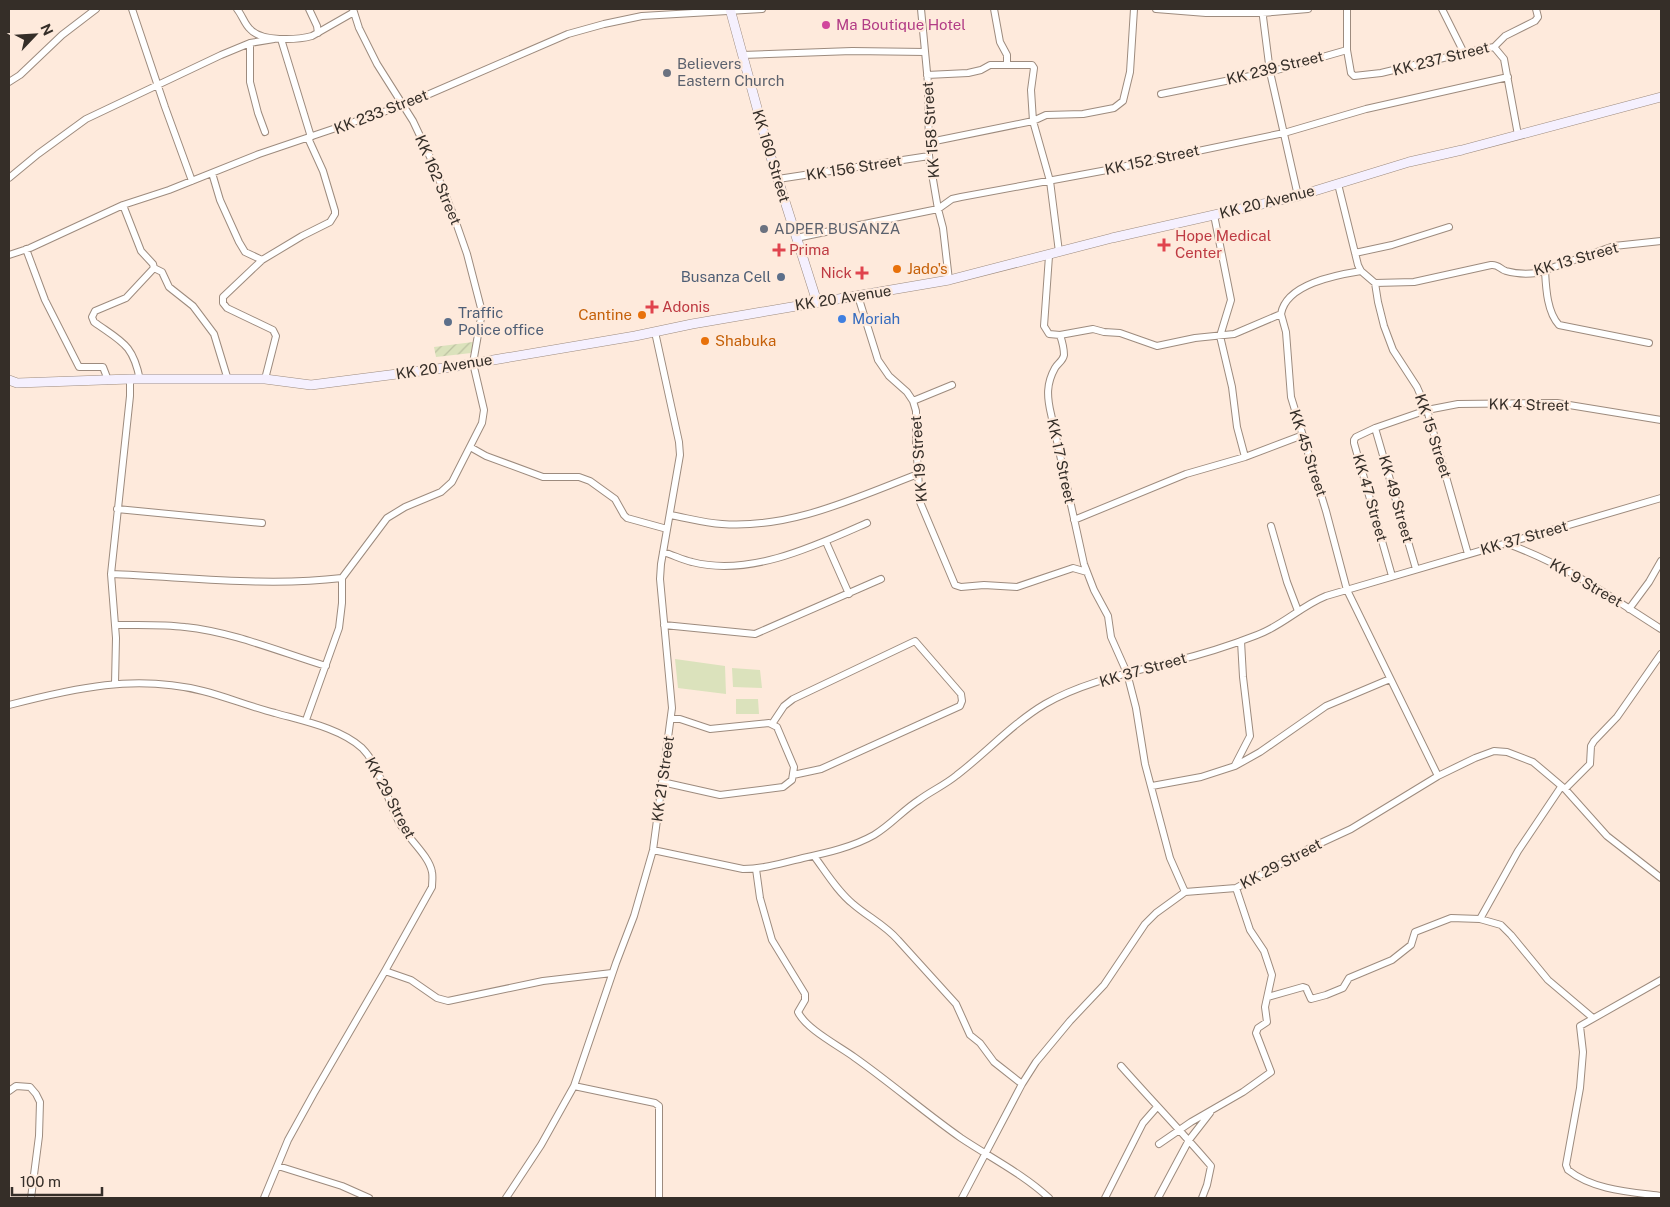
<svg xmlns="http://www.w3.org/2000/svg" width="1670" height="1207" viewBox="0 0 1670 1207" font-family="'Public Sans',sans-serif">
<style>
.park{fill:#dbe2bc}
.garden{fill:url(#garden-furrows)}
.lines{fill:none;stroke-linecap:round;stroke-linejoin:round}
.minor-casing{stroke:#9d8b7e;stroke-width:8}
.secondary-casing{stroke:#9d8b7e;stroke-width:10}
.minor{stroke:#fff;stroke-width:6}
.secondary{stroke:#f5f0fe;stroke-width:9}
.hotel-dot{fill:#d1479c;stroke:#feeadc;stroke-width:2}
.worship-dot{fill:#6b7280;stroke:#feeadc;stroke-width:2}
.health-dot{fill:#e0444e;stroke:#feeadc;stroke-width:2}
.food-dot{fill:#e8710a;stroke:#feeadc;stroke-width:2}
.service-dot{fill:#5c6f8a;stroke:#feeadc;stroke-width:2}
.shop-dot{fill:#3f7fe0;stroke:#feeadc;stroke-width:2}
.labels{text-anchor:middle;stroke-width:4.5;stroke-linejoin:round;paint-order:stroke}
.hotel-label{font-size:15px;fill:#b23c85;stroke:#feeadc;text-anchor:start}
.street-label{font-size:15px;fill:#352e28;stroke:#feeadc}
.worship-label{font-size:15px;fill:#5b616d;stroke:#feeadc;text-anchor:start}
.health-label{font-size:15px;fill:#be3a42;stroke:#feeadc;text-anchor:start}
.food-label{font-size:15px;fill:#c56008;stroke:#feeadc;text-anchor:start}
.service-label{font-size:15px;fill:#4e5e75;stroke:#feeadc;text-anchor:end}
.shop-label{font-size:15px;fill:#366cbe;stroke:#feeadc;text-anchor:start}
</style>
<defs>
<pattern id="garden-furrows" width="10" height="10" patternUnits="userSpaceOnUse" patternTransform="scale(1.25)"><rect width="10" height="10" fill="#dbe2bc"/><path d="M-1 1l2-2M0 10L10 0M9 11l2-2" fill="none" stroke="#bdc2a2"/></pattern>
</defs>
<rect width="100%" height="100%" fill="#feeadc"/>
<!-- park -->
<path class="park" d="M675,659l50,7 1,28 -48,-6z
M732,668l28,2 2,18 -29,-1z
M736,699h22l1,15h-23z"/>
<!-- garden -->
<path class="garden" d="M473,342l-2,11 -35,4 -2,-10z"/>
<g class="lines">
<defs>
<path id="minor" d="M132,9l33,98 27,74
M237,9c5,6 8,16 13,20 11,13 47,11 62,7l42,-24
M309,9l8,17 1,7
M921,9l7,74 1,73 9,53 5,19 6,52
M994,9l6,33 7,13v10
M1156,9l50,4h56l46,-4
M1262,9l8,63 28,124
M1442,9l22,44
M281,39l30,98
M250,43v39l8,31 7,19
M1494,47l10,12 14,76
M1347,50l4,23 3,3 27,-3 83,-20 30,-6 11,-11 30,-15 3,-4 -2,-8
M742,55l110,-4 73,1
M927,75l41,-2 13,-3 9,-5h42l2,3 -3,22 2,31 13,-6 37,-1 31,-6 9,-7 7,-29 4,-63
M9,82l11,-7 42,-40 34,-26
M1161,94l109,-22 77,-22v-41
M930,142l103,-21 17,60 9,71
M212,173l8,27 19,42 6,10 17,8
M9,178l29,-24 48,-35 135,-64 29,-12 24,-4
M778,179l151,-23
M1338,184l20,81 3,6 14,12 3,19 6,24 9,24 24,37 10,23 41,144
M123,205l18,46 12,13 1,4 -28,30 -31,13 -3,6 2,5c28,20 39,22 46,58
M1214,215l17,85 -11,36 12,51 5,40 8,30
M796,238l142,-29 14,-10 9,-2 146,-27 177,-37 82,-24 142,-32
M26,249l19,51 34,67h24l5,13
M1355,253l37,-8 57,-18
M9,255l21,-7 93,-43 46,-15 90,-36 145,-49 164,-71 36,-10 38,-8 120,-7
M1049,256l-5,70 5,8 11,1c2,6 4,14 4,20 -1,6 -6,8 -9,13 -9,16 -8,29 -4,46l33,150 10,26 14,26 3,21 16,36 9,35 9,56 25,94 15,34
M154,268l8,4 7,15 24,19 21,28 14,46
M1545,271c1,17 2,41 14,54l90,18
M1375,283l39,-1 77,-17c7,-1 9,4 15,6 10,3 22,3 31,2l77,-27 47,-5
M858,296l20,64 11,16 18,16 6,9 3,10v31l4,60 35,83 6,2 23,-2 33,2 56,-19 14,4
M1281,314l5,18 5,65 35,114 21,79 91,186
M1060,335l33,-6 11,3 16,1 37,13 38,-8 39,-4 47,-20c5,-30 55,-39 80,-43
M265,379l11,-43 -3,-6 -46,-22 -4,-5v-6l39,-37 40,-24 28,-14 5,-8v-3l-12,-40 -15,-33
M913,401l39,-16
M1375,428l41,141
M470,447l16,9 57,21h36l11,4 25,18 9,16 3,3 40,11
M117,509l145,14
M670,515c17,3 35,8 52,9 69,5 133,-26 196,-50
M1074,520l112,-46 59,-17 58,-22
M1271,526l16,56 11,29
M826,542l23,52
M1508,544c58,21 101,52 153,85
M663,552c10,3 20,8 29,10 58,15 123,-16 175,-39
M111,574c77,3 155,13 231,4
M1392,576l-38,-133v-3l2,-3 19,-9 52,-18 31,-6 99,-1 104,17
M1629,609l20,-27 12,-21
M115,625c24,0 47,-1 70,2 48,5 95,25 141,39
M664,625l91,9 126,-55
M115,684l1,-46 -5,-64 19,-178v-17
M9,705c66,-17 126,-31 194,-14 24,6 48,16 72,22 28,8 65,15 87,35 18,18 25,52 37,74 8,16 30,33 33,50 1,5 0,11 0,15l-47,84 -71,122 -26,47 -24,58
M306,720l33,-92 3,-25v-25l45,-60 18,-11 36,-15 11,-10 30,-59 2,-13 -11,-47 9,-51 -15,-58 -14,-40 -23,-57 -17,-36 -36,-57 -18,-36 -6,-19
M772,724l12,-18 9,-7 122,-58 46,53 1,7 -2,5 -139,63 -28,6
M1235,765l15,-29 -7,-59 -2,-36
M662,782l58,13 63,-8 9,-7 2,-13 -17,-40 -8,-4 -59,6 -30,-10h-9
M1152,786l49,-9 34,-11 25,-14 66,-46 64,-27
M1565,789l25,-25 1,-18 3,-5 23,-24 44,-63
M653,850l90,19c20,0 40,-6 60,-11 23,-5 50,-11 71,-23 17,-10 29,-25 45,-35 12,-9 26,-15 38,-25 30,-23 56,-52 88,-71 38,-22 84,-31 126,-42 29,-7 58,-16 86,-27 25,-9 44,-29 69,-39l335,-98
M814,856c12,16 23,35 39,48 15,13 32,21 45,36l58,64 14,31 10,8 14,19 28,22
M756,869l4,29 12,42 33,54v6l-7,12c8,17 41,34 56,45 37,26 70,55 107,81 30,20 62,36 88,60
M1480,919l38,-68 43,-64
M385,971l26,9 26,18 11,3 95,-20 69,-8
M1661,980l-81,46 3,26 -3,36 -14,77 2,5c25,20 62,22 93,26
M1268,997l35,-10 3,1 5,11 15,-4 17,-7 6,-10 43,-18 19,-15 4,-13 36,-14 29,1 21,6 10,10 37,45 45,38
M1121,1066c30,34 61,66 90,100l-4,19 -5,13
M574,1086l81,17 4,3v92
M9,1091l7,-5 14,1 6,7 4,8 -1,34 -8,62
M1159,1144l32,-22 52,-30 28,-20 -15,-39 2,-5 9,-6 -2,-15 7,-32 -8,-24 -14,-21 -14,-42
M278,1166l64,20 27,12
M506,1198l35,-53 33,-59 42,-123 18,-47 19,-66 19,-142 -12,-129 1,-15 19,-109 -1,-13 -24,-110
M962,1198l60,-114 14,-22 34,-41 34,-36 41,-61 11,-11 29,-21 51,-4 76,-41 39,-18 87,-53 37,-18 19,-7 13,1 26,10 32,27 42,47 54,42
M1105,1198l38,-75 14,-16
M1158,1198l31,-58 21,-27"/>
<path id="secondary" d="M730,9l38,139 49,154
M9,380l8,3 113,-4h135l46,6 141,-18 183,-31 57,-12 257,-44 163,-42 186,-42 111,-34 53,-12 199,-53"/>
</defs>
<!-- minor casing -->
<use href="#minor" class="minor-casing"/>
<!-- secondary casing -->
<use href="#secondary" class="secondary-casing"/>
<!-- minor -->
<use href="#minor" class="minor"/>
<!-- secondary -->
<use href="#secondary" class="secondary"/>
</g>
<!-- markers -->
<circle class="hotel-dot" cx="826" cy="25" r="5"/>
<g class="worship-dot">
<circle cx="667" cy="73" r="5"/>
<circle cx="764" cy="229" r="5"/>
</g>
<g class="health-dot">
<path d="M1161.5 237.5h5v5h5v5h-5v5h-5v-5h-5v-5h5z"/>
<path d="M776.5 242.5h5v5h5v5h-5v5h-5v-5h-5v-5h5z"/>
<path d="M859.5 265.5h5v5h5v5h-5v5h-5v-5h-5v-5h5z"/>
<path d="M649.5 299.5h5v5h5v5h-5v5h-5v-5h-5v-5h5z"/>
</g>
<g class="food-dot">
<circle cx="897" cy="269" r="5"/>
<circle cx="642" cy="315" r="5"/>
<circle cx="705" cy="341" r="5"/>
</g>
<g class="service-dot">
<circle cx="781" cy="277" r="5"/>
<circle cx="448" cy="322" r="5"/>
</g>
<circle class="shop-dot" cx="842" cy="319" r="5"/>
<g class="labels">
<!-- hotel labels -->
<g class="hotel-label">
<text x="836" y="30">Ma Boutique Hotel</text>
</g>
<!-- street labels -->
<g class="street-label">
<text transform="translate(1441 59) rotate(-14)" y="5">KK 237 Street</text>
<text transform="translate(1275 68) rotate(-14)" y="5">KK 239 Street</text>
<text transform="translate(381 112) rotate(-21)" y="5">KK 233 Street</text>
<text transform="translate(931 130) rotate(-94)" y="5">KK 158 Street</text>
<text transform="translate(771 156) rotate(73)" y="5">KK 160 Street</text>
<text transform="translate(1152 160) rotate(-12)" y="5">KK 152 Street</text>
<text transform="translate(854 168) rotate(-9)" y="5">KK 156 Street</text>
<text transform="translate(438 180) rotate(67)" y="5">KK 162 Street</text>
<text transform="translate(1267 202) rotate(-14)" y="5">KK 20 Avenue</text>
<text transform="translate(1576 259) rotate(-16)" y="5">KK 13 Street</text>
<text transform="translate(843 298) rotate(-9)" y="5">KK 20 Avenue</text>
<text transform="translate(444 367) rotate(-9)" y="5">KK 20 Avenue</text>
<text transform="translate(1529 405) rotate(1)" y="5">KK 4 Street</text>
<text transform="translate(1433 436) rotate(72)" y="5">KK 15 Street</text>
<text transform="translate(1308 453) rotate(72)" y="5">KK 45 Street</text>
<text transform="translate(919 459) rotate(-94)" y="5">KK 19 Street</text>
<text transform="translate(1061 461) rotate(78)" y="5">KK 17 Street</text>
<text transform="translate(1370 498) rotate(74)" y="5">KK 47 Street</text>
<text transform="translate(1396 499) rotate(74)" y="5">KK 49 Street</text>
<text transform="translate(1524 538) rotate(-16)" y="5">KK 37 Street</text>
<text transform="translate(1586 583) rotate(30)" y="5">KK 9 Street</text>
<text transform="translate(1143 670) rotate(-16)" y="5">KK 37 Street</text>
<text transform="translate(663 779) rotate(-82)" y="5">KK 21 Street</text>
<text transform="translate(390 798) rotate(62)" y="5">KK 29 Street</text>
<text transform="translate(1281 864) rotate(-28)" y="5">KK 29 Street</text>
</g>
<!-- worship labels -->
<g class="worship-label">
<text x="677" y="69">Believers<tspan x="677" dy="17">Eastern Church</tspan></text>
<text x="774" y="234">ADPER BUSANZA</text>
</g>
<!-- health labels -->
<g class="health-label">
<text x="1175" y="241">Hope Medical<tspan x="1175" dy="17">Center</tspan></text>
<text x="789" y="255">Prima</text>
<text x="852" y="278" text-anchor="end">Nick</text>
<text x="662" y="312">Adonis</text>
</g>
<!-- food labels -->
<g class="food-label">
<text x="907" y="274">Jado's</text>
<text x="632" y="320" text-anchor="end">Cantine</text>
<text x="715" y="346">Shabuka</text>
</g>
<!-- service labels -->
<g class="service-label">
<text x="771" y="282">Busanza Cell</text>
<text x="458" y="318" text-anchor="start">Traffic<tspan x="458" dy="17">Police office</tspan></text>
</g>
<!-- shop labels -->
<g class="shop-label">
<text x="852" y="324">Moriah</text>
</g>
</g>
<!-- border -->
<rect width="1670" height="1207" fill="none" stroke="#352e28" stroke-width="20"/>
<!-- north arrow -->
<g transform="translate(35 35) rotate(65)" stroke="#feeadc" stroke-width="4" paint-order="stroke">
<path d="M0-4L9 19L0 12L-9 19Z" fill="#352e28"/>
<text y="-8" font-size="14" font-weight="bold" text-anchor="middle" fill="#352e28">N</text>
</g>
<!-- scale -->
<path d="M12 1187v8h90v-8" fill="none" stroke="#352e28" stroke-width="2.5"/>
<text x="20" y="1187" font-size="15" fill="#352e28" stroke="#feeadc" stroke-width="4" paint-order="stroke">100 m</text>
</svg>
